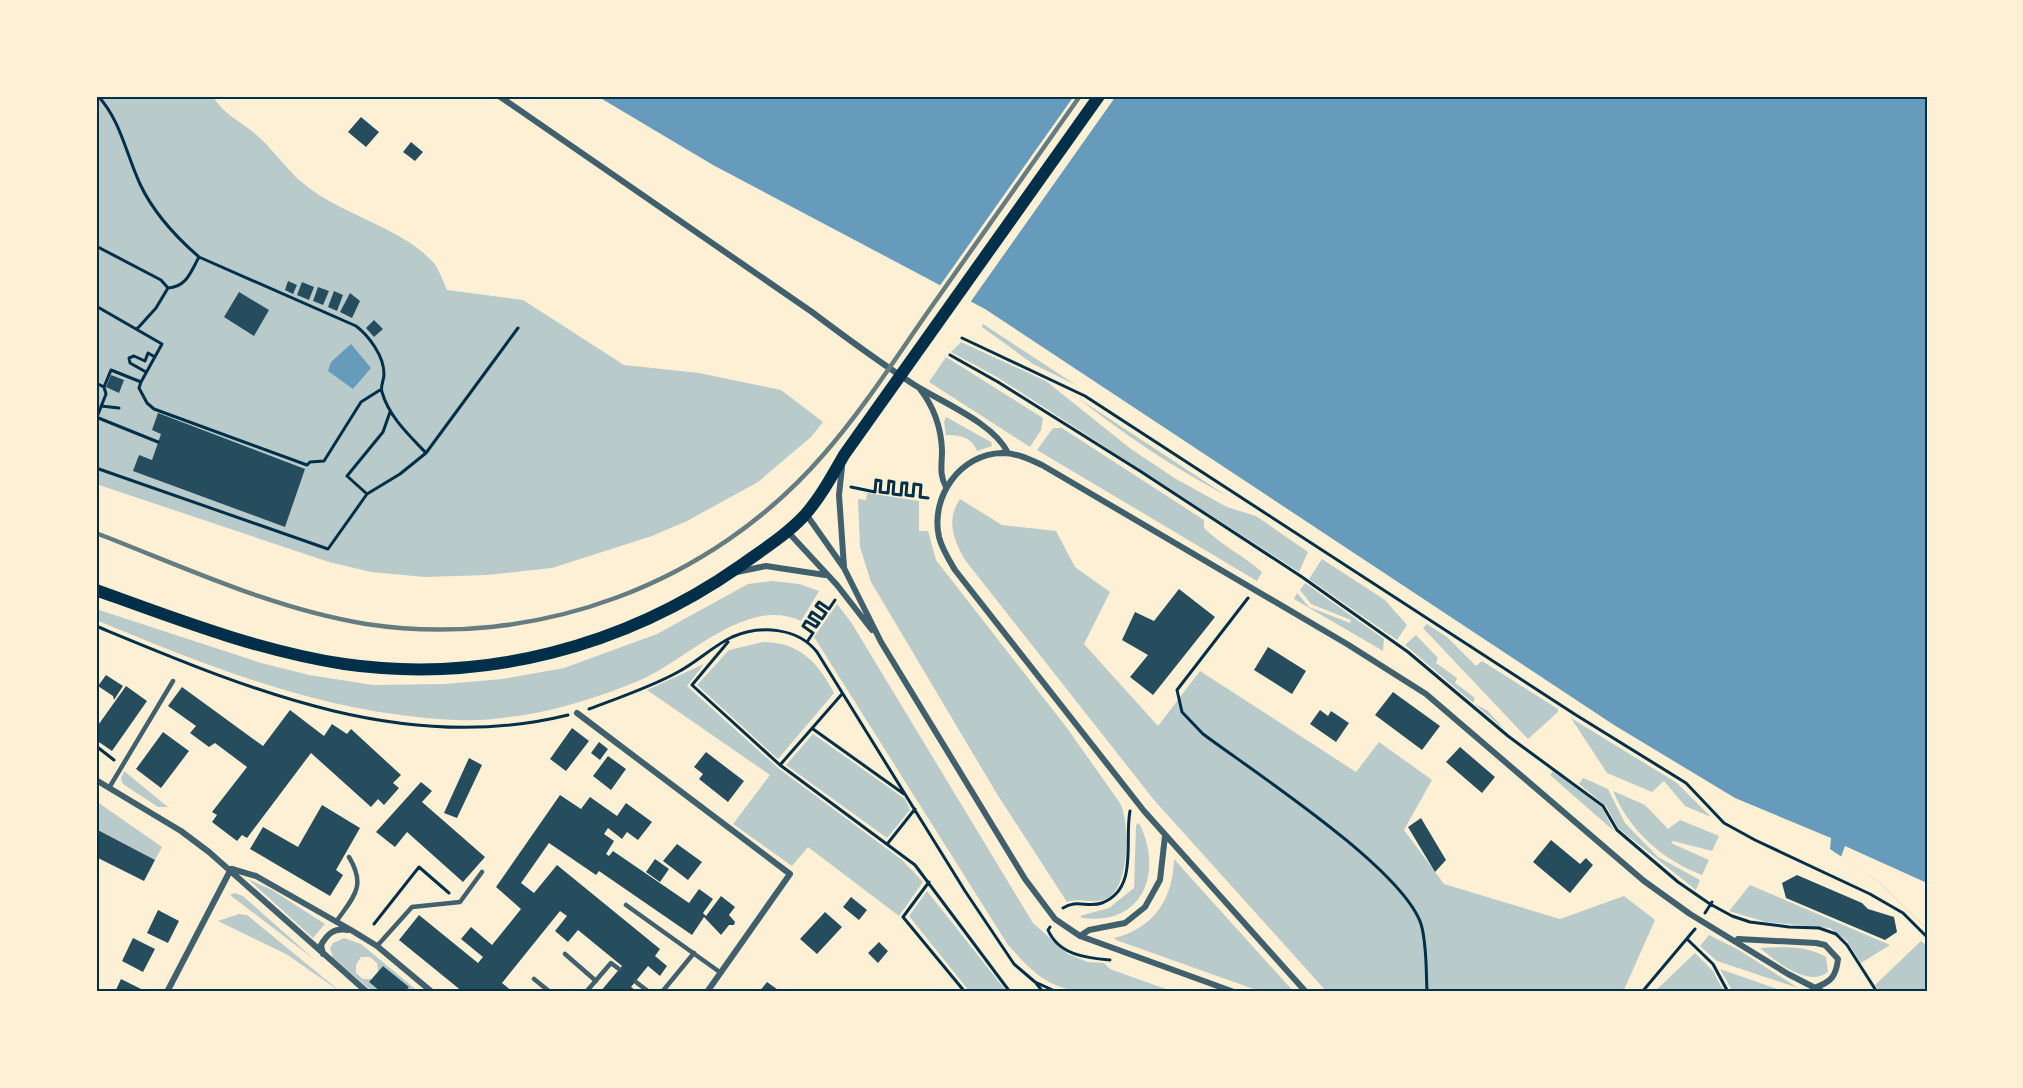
<svg xmlns="http://www.w3.org/2000/svg" width="2023" height="1088" viewBox="0 0 2023 1088" font-family="'Exo 2',sans-serif">
<style>
.green{fill:#b9caca}
.water{fill:#669bbc}
.pier{fill:#fdf0d5}
.building{fill:#264d5e}
.lines{fill:none;stroke-linecap:round;stroke-linejoin:round}
.path{stroke:#003049;stroke-width:3}
.service{stroke:#3f606c;stroke-width:4.5}
.minor{stroke:#3f606c;stroke-width:6}
.secondary{stroke:#003049;stroke-width:12}
.rail{stroke:#657d81;stroke-width:4.5}
.neatline{fill:none;stroke:#003049;stroke-width:2}
</style>
<rect width="100%" height="100%" fill="#fdf0d5"/>
<!-- green -->
<path class="green" d="M96,96h117c9,17 25,24 40,36 19,15 32,37 51,52 37,31 97,43 129,78 6,7 10,19 14,28l76,10 101,65 75,8 82,17 42,32 -12,15 -53,45 -71,39 -35,15 -100,32 -65,7 -62,2 -54,-5 -42,-10 -233,-78z
M983,324l93,61 -43,-21 -51,-37z
M961,342l85,39 85,68 45,30 51,28 29,9 52,36 -9,20 -302,-195 -46,-25z
M946,357l97,61 -2,12 -11,17 -101,-65z
M1078,398l149,98c-53,-28 -102,-61 -149,-98z
M946,417l45,25 1,4 -15,5c-6,-14 -16,-16 -31,-16l-2,-13z
M1053,428h9l142,92v8c18,18 39,27 58,44l-5,9 -220,-131z
M867,493l52,8v30h9l8,29 131,168 53,75c10,19 10,82 -12,95 -14,7 -27,-1 -41,4l-70,-108 -126,-212 -11,-35 -2,-48 8,1z
M960,499l42,26 54,6 19,36 35,25 -26,52 74,82 42,-55 156,101 23,-30 53,38 -28,50 40,54 116,35 64,-23 31,24 -32,72h-296l-173,-192 -189,-240c-12,-21 -19,-40 -5,-61z
M1322,559l63,41 22,25 -10,15 -88,-61z
M772,581l27,3 20,7 -18,30c-56,-26 -114,40 -163,60 -43,18 -89,32 -136,37 -28,4 -58,2 -86,-1 -113,-12 -216,-54 -320,-97v-11l165,54 48,12 64,10 72,-1 57,-5 62,-11 93,-34 91,-50z
M1305,583l79,56 -1,12 -89,-52 3,-6 12,14 41,16 1,-3 -40,-16 -11,-14z
M837,604l14,18 182,301 35,31 20,8 16,1 6,6 64,23c-39,0 -89,9 -125,-10 -16,-9 -29,-24 -41,-37l-194,-308z
M1427,624l20,13 29,29 6,-5 76,48v3l-30,27 -105,-111z
M1416,635l22,23 -2,5 21,15 -2,5 20,15 -2,5 15,8 17,19 -100,-85z
M763,642c36,0 55,20 71,51l-56,66 -81,-74 32,-35z
M704,664l-17,22 91,82 124,92 21,22 -24,34 -91,-69 -16,19 -59,-42 37,-49 -123,-85z
M1571,718l106,65 34,34 -26,-11 -21,-25 -12,11 -45,-19z
M813,734l92,65 5,11 -23,28 -101,-73z
M124,771l44,36h-10l-35,-23 -2,-5z
M1553,771l49,37 12,23 -64,-56z
M1583,778l25,11 17,34 33,34 42,23 -4,10 -78,-62 -12,-22 -27,-22z
M1613,791l32,14 23,24 12,-9 39,16 -7,15 -39,-10 -2,2 38,17 -7,15c-41,-16 -72,-44 -89,-84z
M96,801l66,46 -7,13 -59,-31z
M1139,823c25,49 4,103 -57,95l-2,-2 29,-8 25,-20 2,-63z
M1174,859l8,9 112,124h-32l-146,-52 -2,-2c40,-10 59,-39 60,-79z
M248,879l24,11 53,34 -12,14z
M1750,885l140,60 -29,18 -14,-22 -17,-13 -64,-6 -37,-11z
M927,891l80,101h-37l-61,-76z
M234,893l9,3 72,64 -85,-65z
M239,914l8,1 94,77 -55,-38 -68,-33z
M1709,935l30,15 59,38 -81,-27 -17,-15z
M344,938l17,6 58,48h-14l3,-5 -25,-21 -5,6 -1,-9 -7,-6h-9l-5,8v8l7,6h9l-3,3 12,10h-8l-40,-34 -3,-10 3,-5z
M1921,941l6,5v46h-46l-6,-7z
M1760,948c22,-1 47,-3 66,9l2,15c-19,16 -53,-11 -68,-24z
M1695,953l18,18 11,21h-70z
M1720,969l63,22 3,1h-53z"/>
<!-- water -->
<path class="water" d="M597,96h1330v833l-48,-47 -49,-33 1,-11 -96,-40 -121,-73 -629,-416 -272,-144z
M351,344l20,24 -18,21 -25,-18 3,-9z"/>
<!-- pier -->
<path class="pier" d="M1074,96h42l-147,208 -30,-17z
M1845,846l82,37v46l-48,-47 -38,-25z"/>
<!-- building -->
<path class="building" d="M361,117l18,15 -13,15 -18,-15z
M411,142l12,10 -8,9 -12,-9z
M288,281l9,4 -4,9 -8,-4z
M302,282l12,5 -5,13 -12,-5z
M318,287l11,4 -6,14 -10,-4z
M334,291l9,4 -6,16 -9,-4z
M239,292l30,18 -15,26 -30,-19z
M350,293l10,8 -8,17 -12,-6z
M374,320l9,9 -9,8 -8,-9z
M111,375l13,5 -5,13 -13,-6z
M158,413l147,56 -20,58 -152,-56 6,-16 13,5 9,-26 -9,-4z
M1179,589l36,28 -62,78 -23,-18 18,-22 -26,-15 13,-28 19,9z
M1268,647l38,24 -14,23 -38,-24z
M106,675l17,11 -9,14 -1,-4 -15,-10z
M126,686l21,15 -35,50 -16,-11v-12z
M182,687l81,59 27,-36 34,26 8,-12 15,10 4,-5 50,46 -8,8 6,5 -15,17 -6,-6 -7,8 -60,-54 -64,85 -5,-3 -5,6 -25,-19 5,-7 -5,-3 35,-45 -32,-24 -6,4 -19,-14 6,-7 -28,-20z
M1393,692l47,34 -18,24 -47,-35z
M1320,710l8,6 3,-5 18,12 -13,19 -26,-18z
M572,728l17,13 -23,30 -16,-12z
M163,732l26,19 -28,37 -25,-19z
M599,742l9,7 -8,11 -9,-7z
M1460,747l35,30 -13,16 -36,-31z
M706,752l38,29 -16,21 -29,-23 4,-5 -9,-7z
M608,756l18,13 -15,21 -18,-14z
M469,758l13,7 -25,53 -13,-5z
M421,782l11,9 -10,11 63,55 -22,25 -56,-50 -12,15 -19,-15z
M560,795l21,14 9,-12 27,19 9,-13 26,19 -14,18 -11,-8 -5,7 -14,-11 -4,6 10,7 -8,13 3,2 4,-5 76,52 10,-14 14,10 -10,14 3,3 15,-20 14,11 -6,8 6,7 -1,3h-5l-8,10 -17,-18 -12,18 -93,-64 -3,4 -47,-32 -28,40 13,10 23,-28 103,84 -5,7 12,10 -7,10 -12,-10 -17,21 7,5h-38l22,-26 -44,-36 -10,12 -13,-11 12,-15 -7,-5 -58,72 11,9h-50l-64,-52 20,-25 59,48 5,-6 -22,-18 10,-12 21,18 29,-36 -25,-22z
M322,805l38,23 -24,42 7,5 -13,21 -80,-47 13,-22 35,20z
M1421,818l25,42 -11,12 -27,-45z
M96,829l59,31 -11,21 -48,-24z
M1551,840l29,24 6,-6 7,7 -23,28 -37,-31z
M677,844l25,18 -14,18 -25,-19z
M655,859l14,10 -9,13 -14,-10z
M1797,875l65,28 6,6 26,8 3,15 -12,8 -99,-42 -4,-15z
M851,897l16,13 -8,10 -16,-13z
M158,910l21,11 -11,22 -21,-10z
M825,912l17,15 -25,27 -17,-15z
M133,938l22,11 -12,23 -21,-11z
M879,942l9,9 -10,12 -10,-10z
M383,966l26,21 -4,5h-24l-12,-10z
M121,979l22,11 -1,2h-27z
M767,982l14,10h-22z"/>
<g class="lines">
<!-- path -->
<path class="path" d="M98,96c23,25 28,58 42,88 13,28 36,53 59,73
M96,246l65,34 7,8 -12,20 -19,21
M168,288c19,-1 23,-17 31,-31l157,69c13,10 28,30 28,48 0,7 -4,12 -2,18 7,25 27,43 44,61
M96,306l66,38 -21,38 -30,-12 -7,17 -8,-4
M962,338l123,58 491,319 110,68 38,40 31,17 115,54 33,19 24,24
M950,355l48,27 142,89 162,106 106,75 100,84 95,70 14,24 61,52 32,22 22,12 18,6 39,5 30,1 17,6 11,11 30,47
M146,372l-16,-9 -1,-5 5,-2 11,5 3,-8 7,4
M141,382l-2,6 8,15 7,6 153,56 3,-3 14,-1 37,-59 19,-12
M101,406l18,2
M96,417l62,25
M97,417l9,-23 -2,-7
M96,468l232,81 39,-55 33,-20 26,-21 92,-125
M851,487l24,5 1,-12 5,1 -1,11 8,1 1,-12 5,1 -1,12 8,1 1,-12h5l-1,12 7,1 1,-12 7,1 -1,12 8,1
M367,494l-20,-18 36,-44 7,-20
M1248,598l-71,92 5,22 21,22c51,38 199,134 218,190 6,20 5,47 6,68
M96,626c150,62 307,130 472,89
M728,642l-36,43 88,80 135,100 95,127
M807,642l6,-9 -10,-7 3,-5 10,6 3,-4 -10,-6 3,-5 10,7 4,-6 -10,-7 3,-4 10,7 6,-9
M589,709c29,-11 62,-22 89,-37 19,-10 35,-26 54,-35 28,-12 65,-10 85,15l148,239 49,73 21,18 22,10
M813,729l91,65
M96,746l18,14
M780,765l62,-71
M888,843l27,-34
M929,882l-26,35 62,75
M1063,908c13,-9 25,0 39,-5 37,-14 22,-62 28,-92
M1705,913l7,-11
M374,924l45,-57 30,26
M1050,927l-2,3c11,25 38,28 62,30
M1688,940l25,24 15,28
M1036,983l7,9
M1642,992l53,-63"/>
<!-- service -->
<path class="service" d="M109,788l64,-107
M626,905l95,68
M336,922c17,-25 31,-35 13,-65
M377,946l35,-39 48,-5 22,-30
M565,954l31,27
M534,979l16,13
M636,982l13,10
M586,992l25,-29 8,6
M662,992l32,-39"/>
<!-- minor -->
<path class="minor" d="M499,96l313,216c33,25 66,49 101,72 28,18 81,39 95,69
M920,389c14,18 21,38 22,61 0,14 -3,25 4,37
M842,467l-3,28 5,72
M806,514l38,54 37,74 144,237 30,40 25,17 154,56
M788,532l49,53 35,45
M737,572l29,-6 59,9
M577,713l213,161 -83,118
M96,780l85,51 28,21 158,140
M232,869l24,7 95,54 26,16 55,46
M1080,936l9,-6 36,-7 20,-16 15,-27 5,-44
M1738,939l78,4 9,2 13,14c-2,18 -7,23 -24,29
M323,954l-2,-9c7,-12 13,-17 27,-15
M167,992l64,-123
M1306,992l-162,-181 -189,-241c-6,-10 -13,-21 -16,-33 -9,-40 21,-83 63,-84 15,0 27,6 40,12l305,179 79,50 218,187 46,33 98,60 35,18"/>
<!-- secondary -->
<path class="secondary" d="M96,590c80,29 163,61 248,74 140,20 280,-17 396,-98 22,-16 45,-30 64,-50 16,-18 28,-40 40,-61l255,-359"/>
<!-- rail -->
<path class="rail" d="M96,533c88,34 177,76 270,91 170,26 346,-40 458,-170 42,-48 76,-103 113,-155 48,-68 95,-135 143,-203"/>
</g>
<!-- border -->
<rect width="2023" height="1088" fill="none" stroke="#fdf0d5" stroke-width="195"/>
<rect x="98" y="98" width="1828" height="892" class="neatline"/>
</svg>
